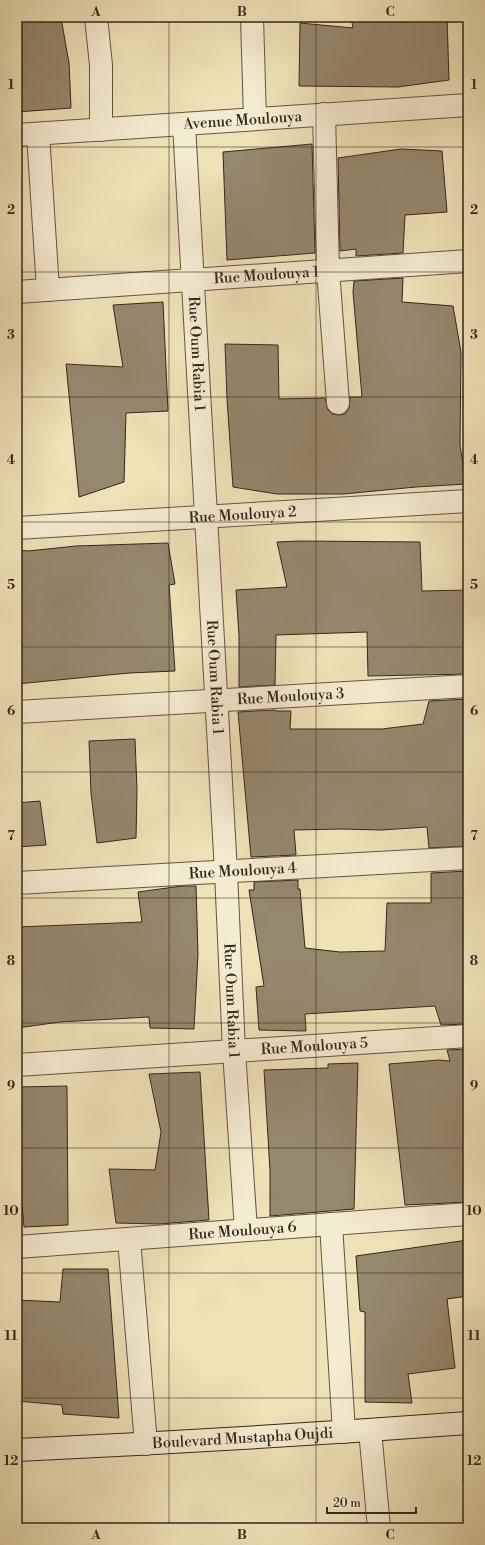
<svg xmlns="http://www.w3.org/2000/svg" width="485" height="1545" viewBox="0 0 485 1545" font-family="'Libre Bodoni',serif">
<style>
.building{fill:#94886d;stroke:#32271d}
.lines{fill:none;stroke-linecap:round;stroke-linejoin:round}
.minor-casing{stroke:#615644;stroke-width:24}
.secondary-casing{stroke:#32271d;stroke-width:24}
.minor{stroke:#f4ecd0;stroke-width:22}
.secondary{stroke:#f4ecd0;stroke-width:22}
.grid{fill:none;stroke:#32271d;stroke-width:1;stroke-opacity:0.55}
.labels{text-anchor:middle;stroke-width:3.5;stroke-linejoin:round;paint-order:stroke}
.street-label{font-size:15px;fill:#32271d;stroke:#f4ecd0}
.neatline{fill:none;stroke:#32271d;stroke-width:1.5}
.grid-label{font-size:13px;text-anchor:middle;font-weight:bold;fill:#32271d}
</style>
<rect width="100%" height="100%" fill="#eee2b7"/>
<filter id="stains"><feTurbulence type="fractalNoise" baseFrequency=".005" numOctaves="4"/><feColorMatrix values="0 0 0 0 .2 0 0 0 0 .09 0 0 0 0 .02 0 0 0 .5 -.17"/></filter>
<radialGradient id="worn" r=".72"><stop offset=".6" stop-color="#630" stop-opacity="0"/><stop offset="1" stop-color="#630" stop-opacity=".3"/></radialGradient>
<!-- building -->
<path class="building" d="M17,17l44,1 8,45 2,45 -54,4z
M351,17h96l2,63 -51,7 -99,-1 1,-63 53,5z
M312,144l3,109 -88,7 -4,-108z
M401,149l41,2 5,61 -42,3 -2,38 -47,3v-7l-16,2 -2,-93z
M403,278l-1,24 51,4 8,46 -1,93 6,39 -50,3 -72,7h-67l-44,-7 -6,-88 -2,-55 53,1 1,54 46,-1 3,12 4,4 7,1 6,-1 4,-6 1,-11h12l-9,-105 1,-11z
M163,302l5,109 -42,2 -2,69 -45,15 -13,-133 57,3 -10,-62z
M299,541l121,1 2,49 46,-1v84l-100,2 -1,-44 -91,3 -1,50 -36,2v-51l-3,-46 51,-3 -10,-45z
M168,543l7,41 -6,1 6,86 -46,2 -112,11v-134l11,1 48,-5z
M468,699v147l-39,2 -2,-21 -45,3 -41,-1 -47,1 2,25 -45,2 -13,-145 37,-2v1h16l-1,18h92l41,-5 6,-23z
M135,739l2,51 -1,48 -39,5 -6,-50 -2,-52z
M40,801l6,44 -29,2v-44z
M468,871v153l-27,1 -6,-19 -130,8 1,17 -47,-1 -3,-43 8,-1 -15,-96h5v-8l44,-2v9h2l5,59 35,4 45,-1 2,-48h44v-30z
M182,886h14l2,68 -4,75 -44,-1 -1,-11 -89,5 -43,6v-101l125,-5 -4,-30z
M468,1049v153l-63,3 -16,-141 50,-4 11,1 -3,-11z
M358,1063l-4,146 -84,7v-45l-6,-101 64,-2v-4z
M200,1072l9,148 -50,4 -43,-1 -7,-54 46,1 6,-38 -12,-58z
M67,1086l1,139 -44,2 -5,-54h-2v-86z
M468,1240v56l-21,3 8,69 -47,6 4,29 -47,-1v-90l-5,-1 -4,-55z
M63,1269h45l11,149 -56,-4 -1,-9 -45,-4v-101l43,2z"/>
<g class="lines">
<defs>
<g id="minor">
<path d="M96,17l5,48v65"/>
<path d="M252,17l3,102"/>
<path d="M324,114l4,156 10,133"/>
<path id="s1" d="M184,124l42,748 8,179 12,179"/>
<path d="M38,134l10,156"/>
<path id="s2" d="M17,135l451,-30"/>
<path id="s3" d="M17,292l451,-31"/>
<path id="s4" d="M17,528l451,-27"/>
<path id="s5" d="M17,712l451,-26"/>
<path id="s6" d="M17,883l451,-25"/>
<path id="s7" d="M17,1065l451,-29"/>
<path d="M331,1224l13,208"/>
<path d="M129,1239l17,205"/>
<path id="s8" d="M17,1247l451,-33"/>
<path d="M370,1430l9,98"/>
</g>
<g id="secondary">
<path id="s9" d="M17,1450c151,-7 301,-16 451,-27"/>
</g>
</defs>
<!-- minor casing -->
<use href="#minor" class="minor-casing"/>
<!-- secondary casing -->
<use href="#secondary" class="secondary-casing"/>
<!-- minor -->
<use href="#minor" class="minor"/>
<!-- secondary -->
<use href="#secondary" class="secondary"/>
</g>
<!-- grid -->
<path class="grid" d="M169,17v1511M316,17v1511M17,147h451M17,272h451M17,397h451M17,522h451M17,647h451M17,772h451M17,898h451M17,1023h451M17,1148h451M17,1273h451M17,1398h451"/>
<g class="labels">
<!-- street labels -->
<g class="street-label">
<text dy="5" stroke="none"><textPath href="#s2" startOffset="226">Avenue Moulouya</textPath></text>
<text dy="5" stroke="none"><textPath href="#s3" startOffset="250">Rue Moulouya 1</textPath></text>
<text dy="5" stroke="none"><textPath href="#s1" startOffset="230">Rue Oum Rabia 1</textPath></text>
<text dy="5" stroke="none"><textPath href="#s4" startOffset="226">Rue Moulouya 2</textPath></text>
<text dy="5" stroke="none"><textPath href="#s1" startOffset="554">Rue Oum Rabia 1</textPath></text>
<text dy="5" stroke="none"><textPath href="#s5" startOffset="274">Rue Moulouya 3</textPath></text>
<text dy="5" stroke="none"><textPath href="#s6" startOffset="226">Rue Moulouya 4</textPath></text>
<text dy="5" stroke="none"><textPath href="#s1" startOffset="878">Rue Oum Rabia 1</textPath></text>
<text dy="5" stroke="none"><textPath href="#s7" startOffset="298">Rue Moulouya 5</textPath></text>
<text dy="5" stroke="none"><textPath href="#s8" startOffset="226">Rue Moulouya 6</textPath></text>
<text dy="5" stroke="none"><textPath href="#s9" startOffset="226">Boulevard Mustapha Oujdi</textPath></text>
</g>
</g>
<!-- margin -->
<rect width="485" height="1545" fill="none" stroke="#eee2b7" stroke-width="44"/>
<!-- scale -->
<path d="M327 1507v6h89v-6" fill="none" stroke="#32271d" stroke-width="2"/>
<text x="333" y="1507" font-size="12" fill="#32271d" stroke="#f4ecd0" stroke-width="3" paint-order="stroke">20 m</text>
<rect x="22" y="22" width="441" height="1501" class="neatline"/>
<g class="grid-label">
<text x="96" y="16">A</text>
<text x="242" y="16">B</text>
<text x="390" y="16">C</text>
<text x="11" y="89">1</text>
<text x="474" y="89">1</text>
<text x="11" y="214">2</text>
<text x="474" y="214">2</text>
<text x="11" y="339">3</text>
<text x="474" y="339">3</text>
<text x="11" y="464">4</text>
<text x="474" y="464">4</text>
<text x="11" y="589">5</text>
<text x="474" y="589">5</text>
<text x="11" y="715">6</text>
<text x="474" y="715">6</text>
<text x="11" y="840">7</text>
<text x="474" y="840">7</text>
<text x="11" y="965">8</text>
<text x="474" y="965">8</text>
<text x="11" y="1090">9</text>
<text x="474" y="1090">9</text>
<text x="11" y="1215">10</text>
<text x="474" y="1215">10</text>
<text x="11" y="1340">11</text>
<text x="474" y="1340">11</text>
<text x="11" y="1465">12</text>
<text x="474" y="1465">12</text>
<text x="96" y="1539">A</text>
<text x="242" y="1539">B</text>
<text x="390" y="1539">C</text>
</g>
<rect width="100%" height="100%" filter="url(#stains)"/>
<rect width="100%" height="100%" fill="url(#worn)"/>
</svg>
